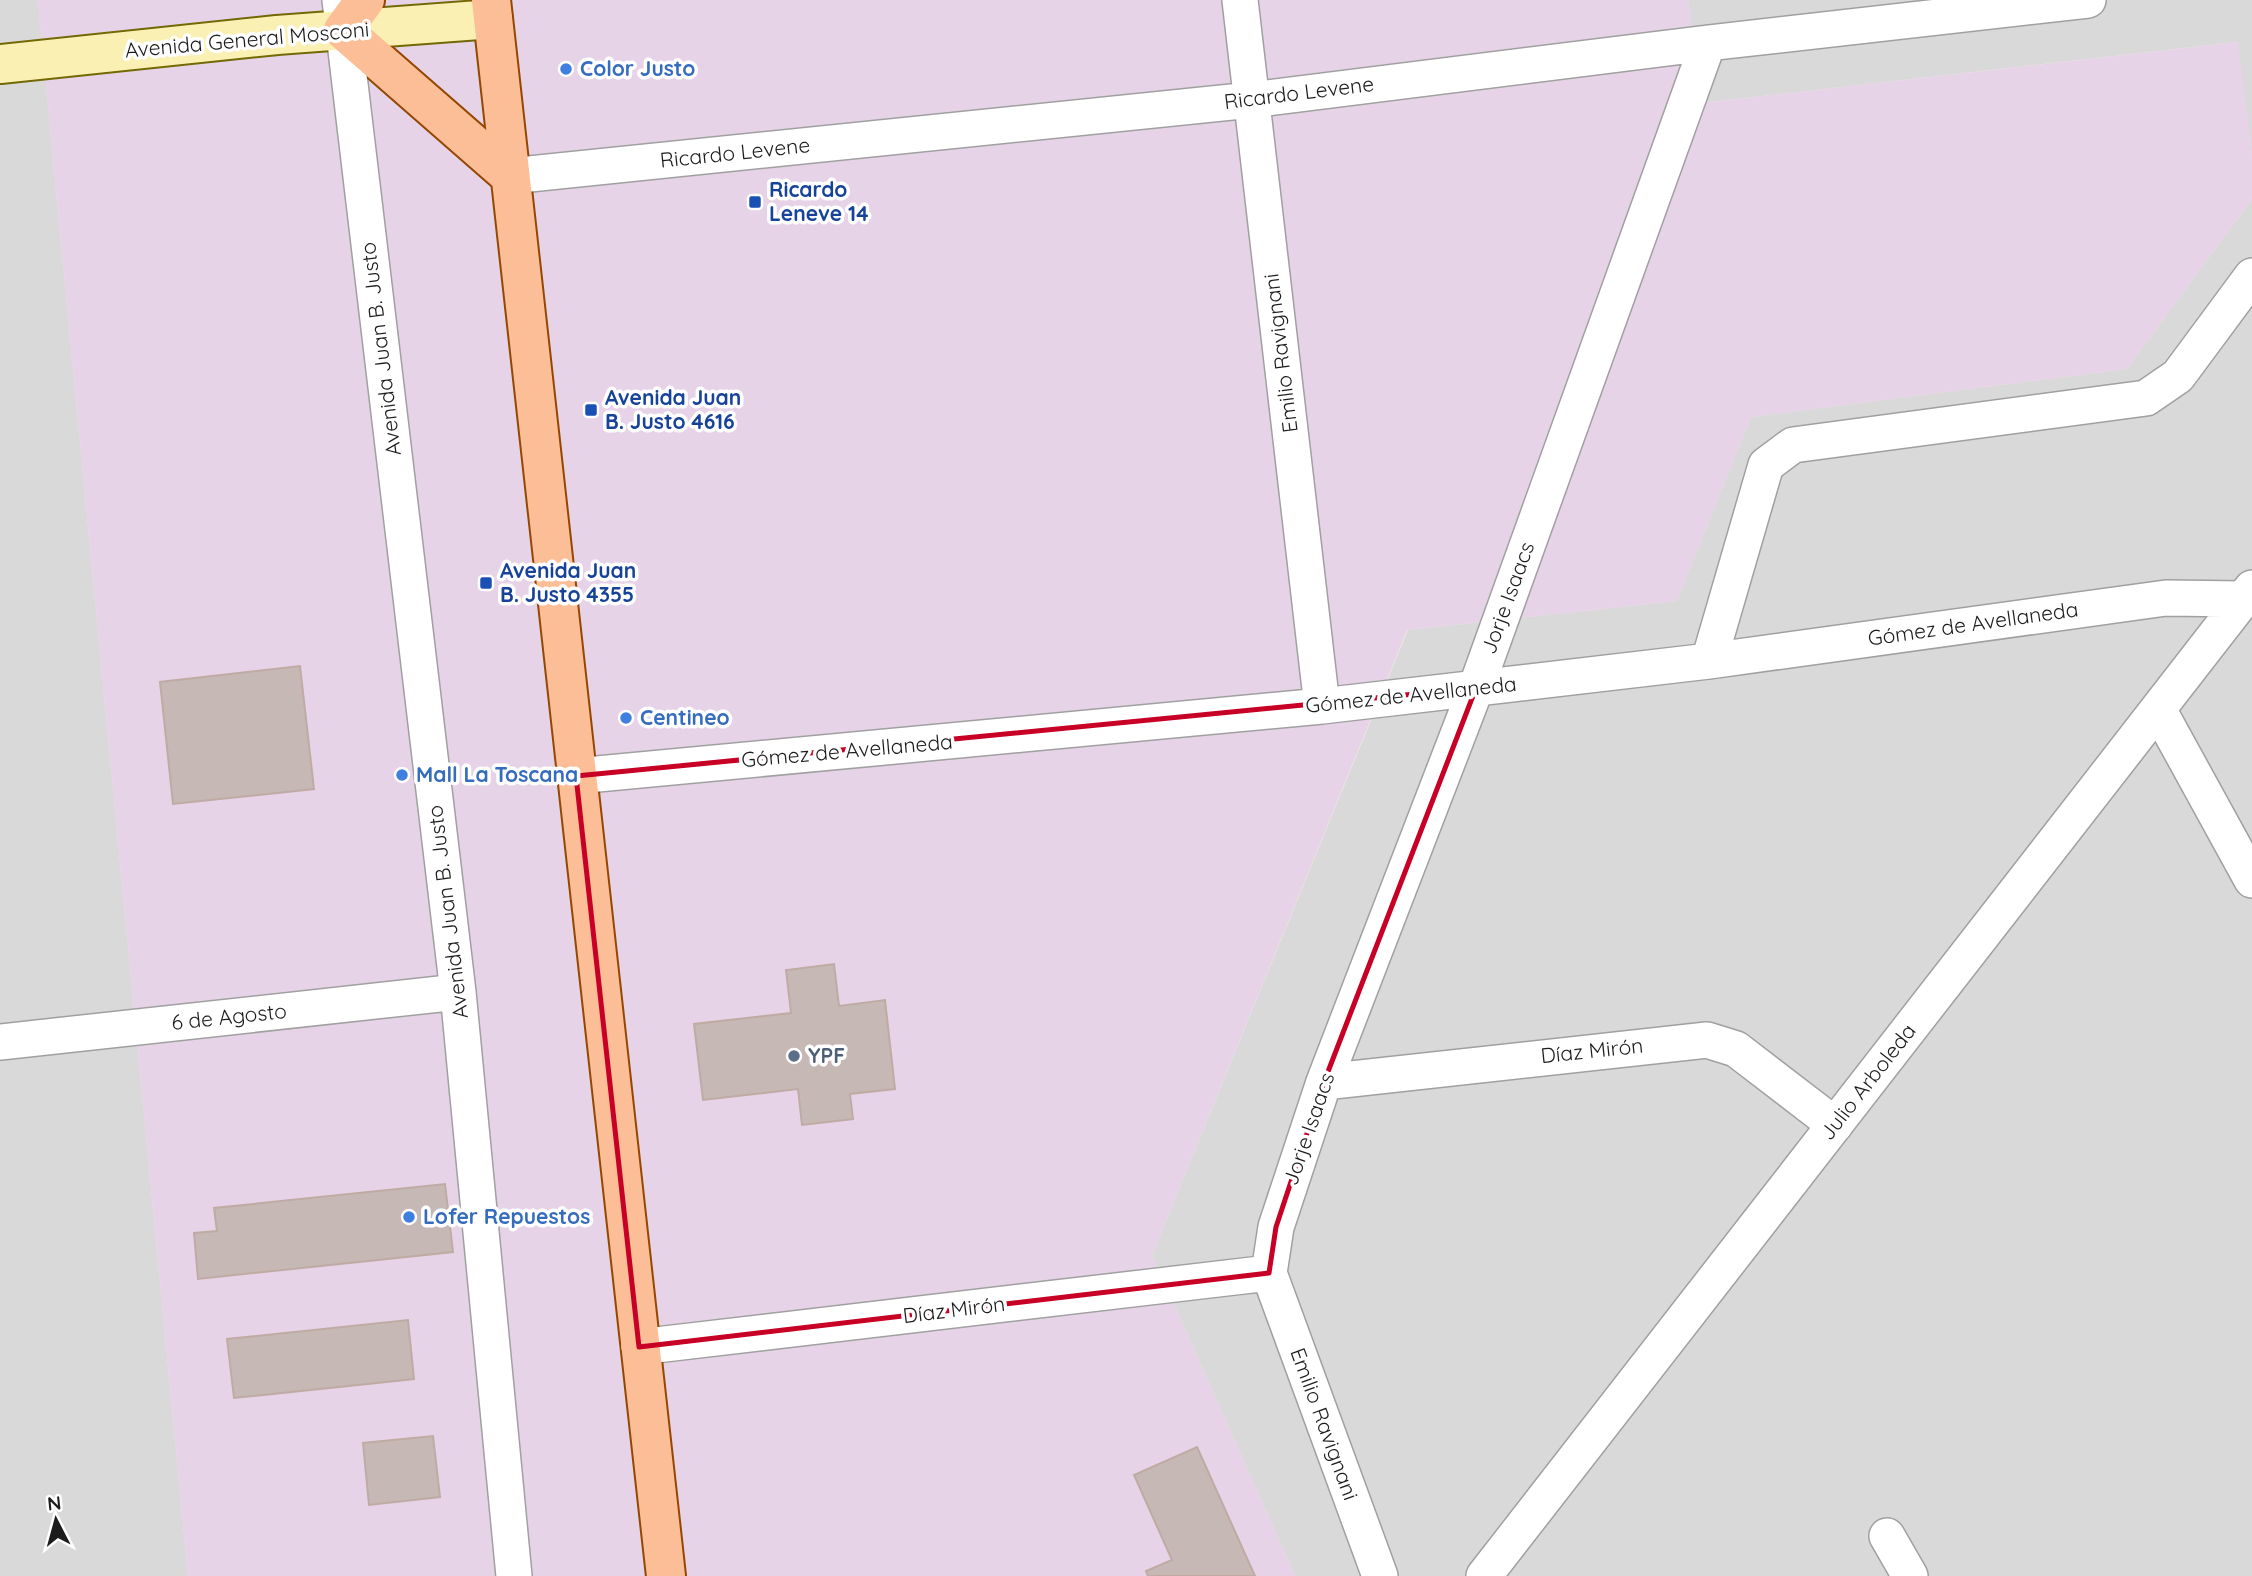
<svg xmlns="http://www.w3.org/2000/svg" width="2252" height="1576" viewBox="0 0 2252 1576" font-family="Quicksand,sans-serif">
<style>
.residential{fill:#dad9d9}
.industrial{fill:#e7d3e7}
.building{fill:#c5b8b5;stroke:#bfaba4;stroke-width:2}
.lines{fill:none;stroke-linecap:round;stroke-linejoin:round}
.minor-casing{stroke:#a0a0a0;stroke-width:38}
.secondary-casing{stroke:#726904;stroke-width:42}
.primary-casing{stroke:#944700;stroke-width:42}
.minor{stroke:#fff;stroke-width:35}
.secondary{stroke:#faf0b3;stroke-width:38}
.primary{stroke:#fcbe97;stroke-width:38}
.marked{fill:none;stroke:#c80025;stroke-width:5;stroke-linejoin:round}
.shop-dot{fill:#3f7fe0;stroke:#fff;stroke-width:2.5}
.transit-dot{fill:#1a4fb4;stroke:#fff;stroke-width:2.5}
.service-dot{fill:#5c6f8a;stroke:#fff;stroke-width:2.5}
.labels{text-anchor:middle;stroke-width:7;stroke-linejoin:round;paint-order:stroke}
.street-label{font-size:21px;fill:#1c1c1c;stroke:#fff}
.shop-label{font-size:21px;font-weight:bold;fill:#366cbe;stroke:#fff;text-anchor:start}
.transit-label{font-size:21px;font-weight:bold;fill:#164399;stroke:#fff;text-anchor:start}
.service-label{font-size:21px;font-weight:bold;fill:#4e5e75;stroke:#fff;text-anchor:start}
</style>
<rect width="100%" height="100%" fill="#ede7e1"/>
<!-- residential -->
<path class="residential" d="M0,0h38l150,1576h-188z
M1688,0h564v156l-15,-114 -537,61z
M2252,199v1377h-957l-143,-321 256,-625 269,-29 74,-184 376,-48z"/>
<!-- industrial -->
<path class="industrial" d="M38,0h1650l13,103 537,-61 14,114v43l-125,170 -376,48 -74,184 -270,29 -255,625 143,321h-1107z"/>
<!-- building -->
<path class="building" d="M300,666l14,123 -141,15 -13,-122z
M834,964l5,42 46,-6 10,89 -45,5 3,25 -51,6 -4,-36 -95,11 -9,-76 97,-11 -5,-43z
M445,1184l8,68 -255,27 -4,-46 23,-2 -3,-23z
M408,1320l6,59 -180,19 -7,-59z
M433,1436l7,61 -71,8 -6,-62z
M1197,1447l58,129h-107l-2,-5 26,-11 -38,-85z"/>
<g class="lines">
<defs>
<path id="minor" d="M340,0l118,992 56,584
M1240,0l82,706
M510,176l741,-76 457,-57 380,-43
M1709,661l57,-196 27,-20 353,-47 32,-22 74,-100
M2158,709l94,171
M576,776l746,-70 387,-45 457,-63 77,1
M0,1042l458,-50
M1324,1082l383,-42 29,9 99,76
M639,1347l630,-74
M1887,1536l23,40
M1380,1576l-111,-303 7,-46 48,-145 152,-394 232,-645
M1484,1576l768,-988"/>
<path id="secondary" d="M0,64l277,-29 216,-16"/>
<path id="primary" d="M365,0l-22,30 167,146
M491,0l175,1576"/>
</defs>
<!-- minor casing -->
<use href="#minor" class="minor-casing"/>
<!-- secondary casing -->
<use href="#secondary" class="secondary-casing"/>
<!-- primary casing -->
<use href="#primary" class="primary-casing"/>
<!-- minor -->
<use href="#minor" class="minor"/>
<!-- secondary -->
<use href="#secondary" class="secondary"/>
<!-- primary -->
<use href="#primary" class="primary"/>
</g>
<!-- marked area -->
<path class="marked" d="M1476,688l-152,394 -48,145 -7,46 -630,74 -63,-571z"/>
<!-- markers -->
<g class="shop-dot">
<circle cx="566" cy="69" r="7"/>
<circle cx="626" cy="718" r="7"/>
<circle cx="402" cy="775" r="7"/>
<circle cx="409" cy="1217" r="7"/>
</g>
<g class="transit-dot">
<rect x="748" y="195" width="14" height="14" rx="3.5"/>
<rect x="584" y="403" width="14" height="14" rx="3.5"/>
<rect x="479" y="576" width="14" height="14" rx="3.5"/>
</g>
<circle class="service-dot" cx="794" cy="1056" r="7"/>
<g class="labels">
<!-- street labels -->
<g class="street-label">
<text transform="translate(247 40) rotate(-5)" y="7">Avenida General Mosconi</text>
<text transform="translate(1299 93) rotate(-7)" y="7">Ricardo Levene</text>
<text transform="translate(735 153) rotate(-6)" y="7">Ricardo Levene</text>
<text transform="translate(381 349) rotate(-97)" y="7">Avenida Juan B. Justo</text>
<text transform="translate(1281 353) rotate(-97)" y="7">Emilio Ravignani</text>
<text transform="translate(1508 598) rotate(-70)" y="7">Jorje Isaacs</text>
<text transform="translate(1973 624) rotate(-8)" y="7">Gómez de Avellaneda</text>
<text transform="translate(1411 695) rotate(-6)" y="7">Gómez de Avellaneda</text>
<text transform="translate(847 751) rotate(-5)" y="7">Gómez de Avellaneda</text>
<text transform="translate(448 912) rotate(-97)" y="7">Avenida Juan B. Justo</text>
<text transform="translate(229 1017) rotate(-6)" y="7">6 de Agosto</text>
<text transform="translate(1592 1051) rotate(-6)" y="7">Díaz Mirón</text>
<text transform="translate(1868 1082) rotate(-52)" y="7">Julio Arboleda</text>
<text transform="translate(1309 1129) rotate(-71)" y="7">Jorje Isaacs</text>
<text transform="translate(954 1310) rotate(-7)" y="7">Díaz Mirón</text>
<text transform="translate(1324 1424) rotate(70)" y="7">Emilio Ravignani</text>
</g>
<!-- shop labels -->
<g class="shop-label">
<text x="580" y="76">Color Justo</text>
<text x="640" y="725">Centineo</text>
<text x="416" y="782">Mall La Toscana</text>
<text x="423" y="1224">Lofer Repuestos</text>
</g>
<!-- transit labels -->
<g class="transit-label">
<text x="769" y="197">Ricardo<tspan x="769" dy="24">Leneve 14</tspan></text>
<text x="605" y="405">Avenida Juan<tspan x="605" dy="24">B. Justo 4616</tspan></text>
<text x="500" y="578">Avenida Juan<tspan x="500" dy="24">B. Justo 4355</tspan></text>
</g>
<!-- service labels -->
<g class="service-label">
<text x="808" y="1063">YPF</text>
</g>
</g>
<!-- north arrow -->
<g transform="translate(56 1520) rotate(354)" stroke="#ffffff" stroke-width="5" paint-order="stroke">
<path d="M0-5L12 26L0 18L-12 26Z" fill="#1c1c1c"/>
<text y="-10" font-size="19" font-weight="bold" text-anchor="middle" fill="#1c1c1c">N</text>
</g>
</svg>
